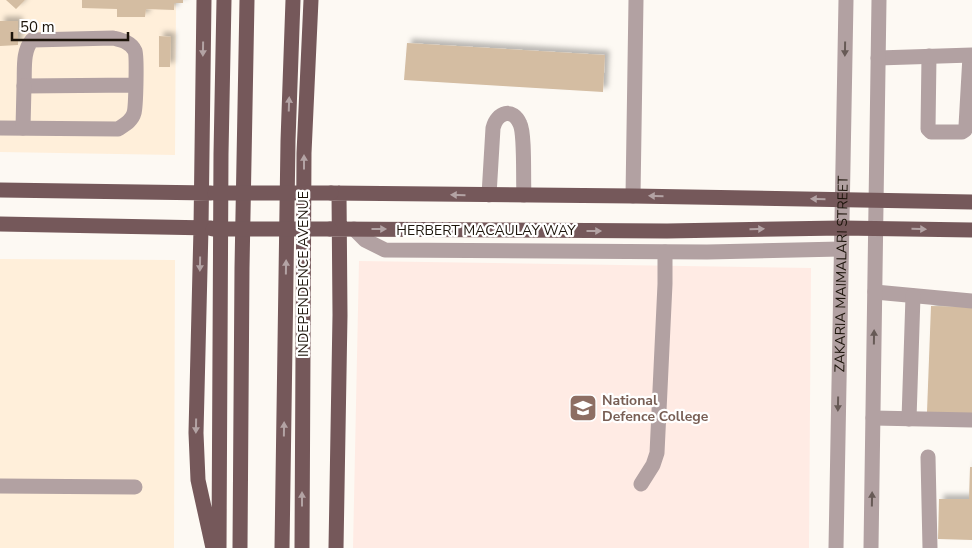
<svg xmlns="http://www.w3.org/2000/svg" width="972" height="548" viewBox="0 0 972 548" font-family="'Nunito Sans',sans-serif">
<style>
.built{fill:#ffefda}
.education{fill:#ffebe4}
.building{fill:#d4bda2;filter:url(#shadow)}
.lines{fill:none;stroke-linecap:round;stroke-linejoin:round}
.minor{stroke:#b2a1a2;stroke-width:15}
.major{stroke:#75585a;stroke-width:15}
.major-bridge{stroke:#75585a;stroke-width:15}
.oneway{fill:#b3a3a4}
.oneway2{fill:#675a56}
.labels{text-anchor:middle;stroke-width:4.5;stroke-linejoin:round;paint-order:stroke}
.street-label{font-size:14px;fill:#1c140a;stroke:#fff}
.education-label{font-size:14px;font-weight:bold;fill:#785e54;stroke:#fff;text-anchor:start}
</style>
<defs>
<filter id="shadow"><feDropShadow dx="4.5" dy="-4.5" stdDeviation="2.5" flood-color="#0004"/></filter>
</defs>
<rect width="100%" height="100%" fill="#fdf9f3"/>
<!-- built -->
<path class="built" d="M0,0h176l-1,155 -175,-3z
M0,259l175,1 -1,288h-174z"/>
<!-- education -->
<path class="education" d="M359,261l452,7 -2,280h-456z"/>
<!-- building -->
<path class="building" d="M6,0h19l-9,9z
M82,0h101v3h-9v7l-28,-1 -1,8h-28v-8l-35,-1z
M0,21h18v24l-18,1z
M159,36l12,1 -1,30h-11z
M407,43l198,12 -2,37 -199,-12z
M931,306l41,1v107l-45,-2z
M970,467h2v73l-34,-1 1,-40h30z"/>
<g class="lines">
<!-- minor -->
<g class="minor">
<path d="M929,56l-1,73 3,3h31l3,-2 1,-4 4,-70"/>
<path d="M878,58l94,-3"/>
<path d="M0,128l118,1c6,-4 14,-8 16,-16 2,-6 3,-57 1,-62 -4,-9 -14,-11 -22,-13l-81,2c-10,12 -7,30 -8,46l112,-1"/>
<path d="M23,128l1,-42"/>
<path d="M489,195l4,-67c4,-16 20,-21 27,-4 5,10 3,57 4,71"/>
<path d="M633,196l3,-196"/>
<path d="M354,229l11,11 20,10 322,2 134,-3"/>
<path d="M875,292l97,9"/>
<path d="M873,418l99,2"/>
<path d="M909,419l4,-123"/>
<path d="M928,457l2,91"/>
<path d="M641,484l12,-19 4,-12 8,-169v-32"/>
<path d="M0,486l135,1"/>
<path id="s1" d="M836,548l10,-548"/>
<path d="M871,548l8,-548"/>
</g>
<!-- major -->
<path class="major" d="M204,0l-3,228 -5,205 2,47 15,68
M0,190l211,3
M331,193l302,3 339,6
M0,224l211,4
M330,229l337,2 175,-3 130,2
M219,548l2,-394 3,-154
M240,548l2,-280 5,-268
M282,548l6,-407 5,-141
M302,548l2,-395 7,-153
M336,548l4,-233 -1,-122"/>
<!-- major-bridge -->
<path class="major-bridge" d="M215,193h116
M213,229h117"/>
</g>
<!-- one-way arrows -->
<defs><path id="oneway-solid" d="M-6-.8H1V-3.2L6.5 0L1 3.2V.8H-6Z" transform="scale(1.25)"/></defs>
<g class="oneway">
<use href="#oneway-solid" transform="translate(203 49) rotate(91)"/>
<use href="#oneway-solid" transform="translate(289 104) rotate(-88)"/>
<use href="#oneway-solid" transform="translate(304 162) rotate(-90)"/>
<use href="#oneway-solid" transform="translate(458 195) rotate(-179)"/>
<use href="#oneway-solid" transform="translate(656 196) rotate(-179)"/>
<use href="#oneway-solid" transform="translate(818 199) rotate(-179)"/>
<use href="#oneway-solid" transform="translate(379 229)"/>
<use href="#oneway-solid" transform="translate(757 229) rotate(-1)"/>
<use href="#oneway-solid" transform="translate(919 229) rotate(1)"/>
<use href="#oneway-solid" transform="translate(594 231)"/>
<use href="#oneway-solid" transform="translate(200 264) rotate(91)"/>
<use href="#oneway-solid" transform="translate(286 267) rotate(-89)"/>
<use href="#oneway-solid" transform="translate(196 426) rotate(91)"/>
<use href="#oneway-solid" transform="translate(284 429) rotate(-89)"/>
<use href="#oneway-solid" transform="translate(302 499) rotate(-90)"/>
</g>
<g class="oneway2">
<use href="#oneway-solid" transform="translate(845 49) rotate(91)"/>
<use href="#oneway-solid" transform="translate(874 337) rotate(-89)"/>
<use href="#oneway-solid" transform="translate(838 404) rotate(91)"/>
<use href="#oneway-solid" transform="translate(872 499) rotate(-89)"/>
</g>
<!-- icons -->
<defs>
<symbol id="university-square" viewBox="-11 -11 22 22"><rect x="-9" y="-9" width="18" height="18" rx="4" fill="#8d6e63" stroke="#fff"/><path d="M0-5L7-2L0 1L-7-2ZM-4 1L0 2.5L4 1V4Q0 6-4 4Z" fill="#fff"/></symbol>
</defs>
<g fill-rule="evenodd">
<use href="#university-square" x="567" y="392" width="32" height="32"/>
</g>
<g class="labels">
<!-- street labels -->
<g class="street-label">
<text x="486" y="235">HERBERT MACAULAY WAY</text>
<text transform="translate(303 274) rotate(-90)" y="5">INDEPENDENCE AVENUE</text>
<text dy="5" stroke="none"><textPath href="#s1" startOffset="274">ZAKARIA MAIMALARI STREET</textPath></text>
</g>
<!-- education labels -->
<g class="education-label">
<text x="602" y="405">National<tspan x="602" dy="16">Defence College</tspan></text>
</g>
</g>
<!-- scale -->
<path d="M12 32v8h116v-8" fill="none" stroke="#1c140a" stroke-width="2.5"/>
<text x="20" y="32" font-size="15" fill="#1c140a" stroke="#ffffff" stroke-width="4" paint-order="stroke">50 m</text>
</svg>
